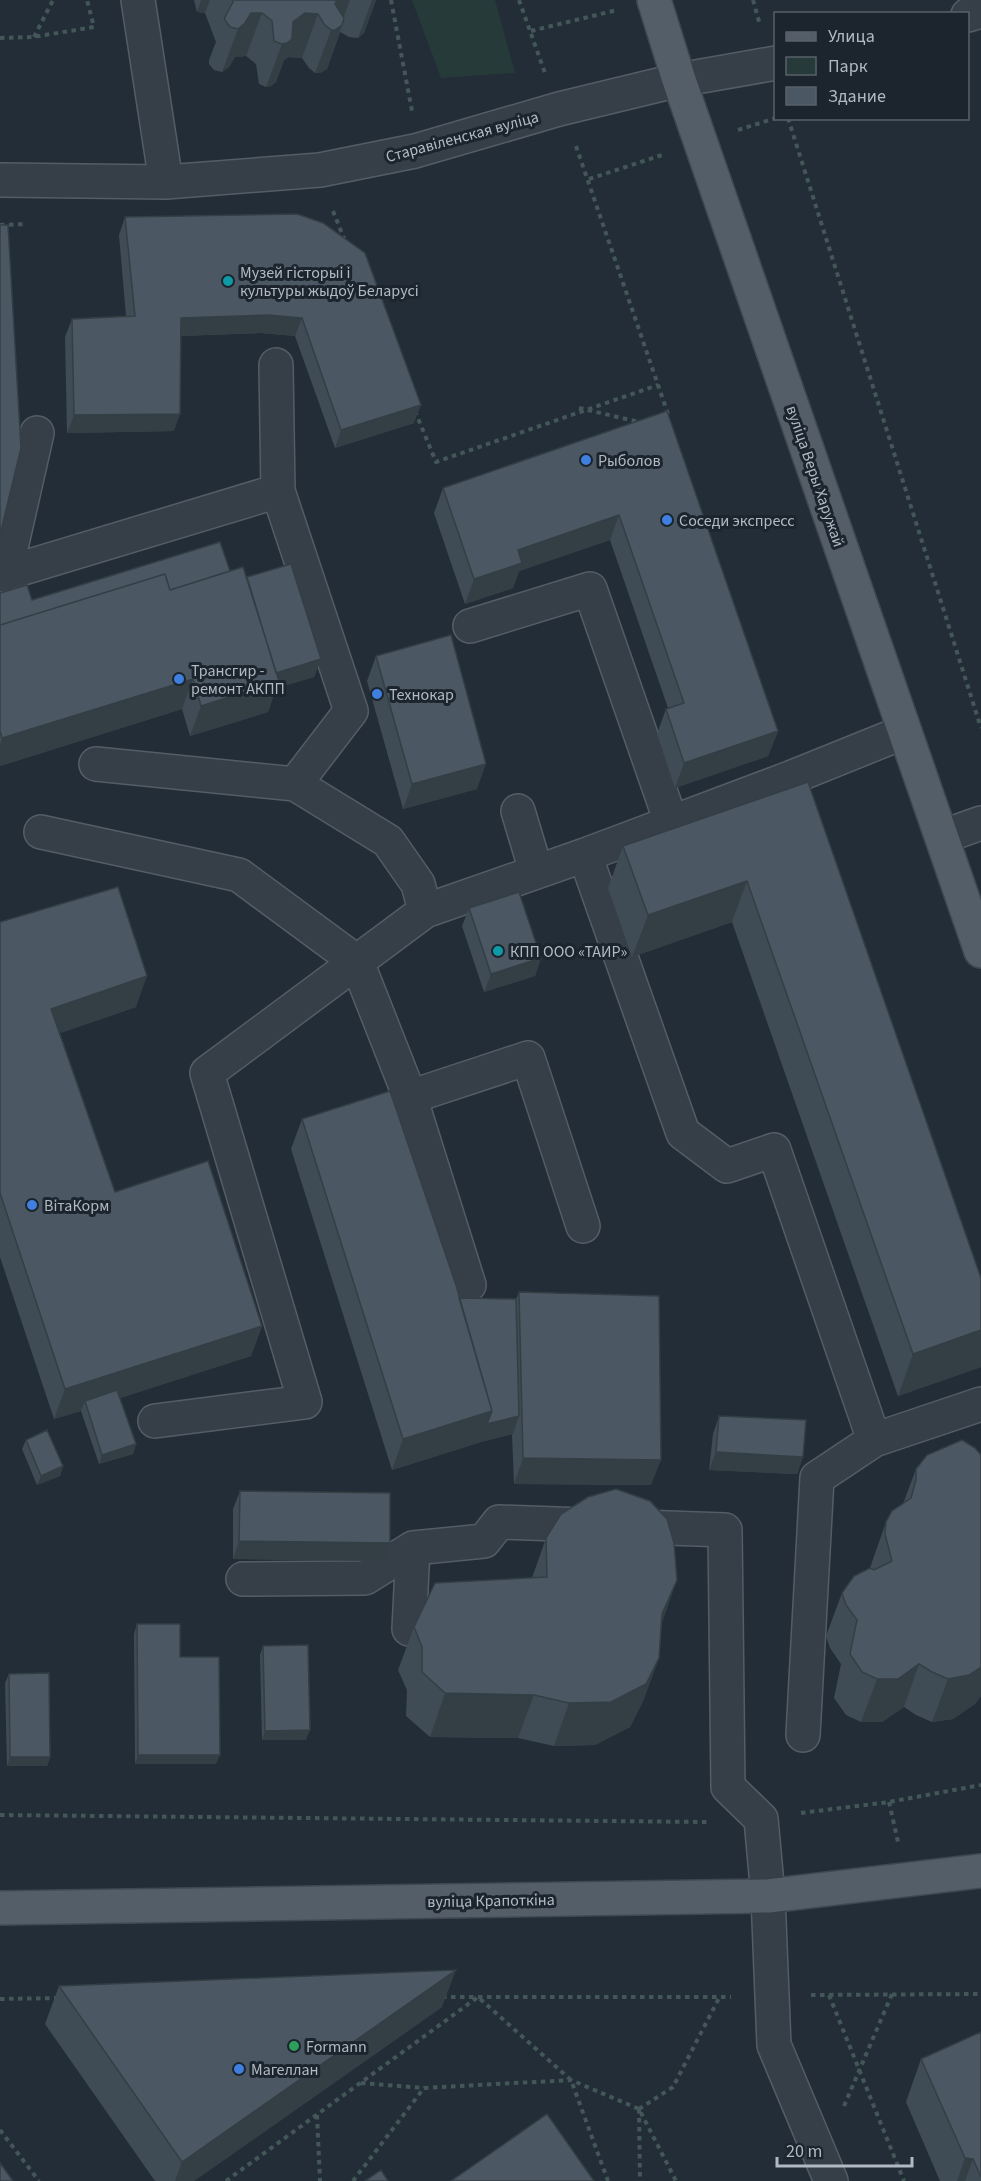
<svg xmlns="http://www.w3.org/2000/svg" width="981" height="2181" viewBox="0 0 981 2181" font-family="'Source Sans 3',sans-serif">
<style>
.green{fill:#263a39}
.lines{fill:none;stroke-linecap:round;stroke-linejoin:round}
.minor-casing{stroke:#545d66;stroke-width:36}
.major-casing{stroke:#3f4851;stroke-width:36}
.path{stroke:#445758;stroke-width:4;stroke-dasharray:4.5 4.5;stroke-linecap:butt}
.minor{stroke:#363f48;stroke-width:33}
.major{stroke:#545e68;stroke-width:33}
.wall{fill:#404c55}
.shaded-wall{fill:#343e45}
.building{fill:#4b5863;stroke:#343e45;stroke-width:1.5}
.culture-dot{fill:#0f9aa8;stroke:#1c242d;stroke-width:2}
.shop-dot{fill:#3f7fe0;stroke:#1c242d;stroke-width:2}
.leisure-dot{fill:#2e9e5b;stroke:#1c242d;stroke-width:2}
.labels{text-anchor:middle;stroke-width:6;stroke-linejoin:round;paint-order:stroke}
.street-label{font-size:16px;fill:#b1bac4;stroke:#1c242d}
.poi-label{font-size:16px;fill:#b1bac4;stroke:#1c242d;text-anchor:start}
</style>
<rect width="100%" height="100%" fill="#232d37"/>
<!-- green -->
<path class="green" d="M412,0h83l20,73 -74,5z"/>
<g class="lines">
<defs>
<path id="minor" d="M138,0l28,182
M968,15l13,-4
M0,180l166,2 154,-12 95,-19 144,-42 120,-29 97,-17
M276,365l2,126
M5,574l32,-141
M0,575l278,-84 73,220 -56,73
M470,626l120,-37 81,233
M96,764l199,20 93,57 30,43 7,27
M518,811l18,60
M41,832l198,43 118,87 53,135 118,-39 55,168
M942,837l39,-14
M585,855l98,278 44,33 47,-16 100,290
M410,1097l59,188
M155,1421l150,-19 -98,-329 218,-162 160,-56 205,-77 114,-46
M243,1579l122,-1 48,-30 71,-7 15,-19 226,8 3,257 33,32 7,77 6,149 57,136
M409,1629l4,-81
M803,1735l14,-257 57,-38 107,-36"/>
<path id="major" d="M654,0l25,80 302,871
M0,1908l768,-12 213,-25"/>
</defs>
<!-- minor casing -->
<use href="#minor" class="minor-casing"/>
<!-- major casing -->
<use href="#major" class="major-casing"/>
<!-- path -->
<path class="path" d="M391,0l21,111
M519,0l26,73
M753,0l7,25
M531,31l86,-21
M34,37l19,-37
M0,38l33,-1 61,-10 -7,-27
M788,118l193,610
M738,130l38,-12
M576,146l92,268
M589,179l73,-24
M333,211l12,30
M0,225l26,-1
M579,408l60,14
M415,411l21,51 222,-77
M889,1802l9,40
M801,1813l88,-11 92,-17
M0,1815l707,7
M811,1995l170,-1
M829,1995l75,186
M442,1997h289
M0,1999l59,-1
M361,2083l63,5
M844,2106l48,-112
M639,2109l34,-22 46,-89
M639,2109l1,72
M317,2115l3,66
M0,2130l39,51
M226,2181l252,-184 93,83 37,101
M353,2181l71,-93 147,-8 68,29 37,72"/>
<!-- minor -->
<use href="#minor" class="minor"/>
<!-- major -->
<use href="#major" class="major"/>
</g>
<!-- wall -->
<path class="wall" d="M194,0h182l-12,33 -6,5 -9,-1 -9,-5 -13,37 -7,4h-5l-6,-5 -7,-10 -13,-1 -5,3 -8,22 -5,4 -5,1 -7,-3 -3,-20 -10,-8 -11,1 -6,10 -7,5 -8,-2 -5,-6v-4l7,-18 -11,-29 -8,-1z
M297,214l117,209 -79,25 -40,-112 -34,-3 -80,3 -7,95 -107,2 -2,-96 7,-18 54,-3 -7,-81 6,-18z
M667,411l111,320 -10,25 -93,32 -18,-54 9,-25 2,-1 -58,-168 -91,31 -6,17 -48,16 -31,-91 9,-25z
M230,571l17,6 74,82 -7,18 -38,11 -8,24 -78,24 -8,-27 -182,57v-173l32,7z
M376,656l101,133 -74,20 -36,-128z
M808,782l173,548v37l-83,29 -166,-474 -100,35 -24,-69 15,-42z
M469,908l72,50 -6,18 -51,16 -22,-66z
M0,922l136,85 -76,26 55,159 147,134 -11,30 -132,42 17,46 -3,10 -34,10 -18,-53 -27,8 -54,-162z
M302,1119l157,179 57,1 3,-7 132,193 -137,-1 -2,-50 -31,8 -89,28 -101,-321z
M719,1416l84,41 -6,17 -88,-4 4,-36z
M26,1440l37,26 -3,10 -23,9 -15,-36z
M981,1455v241l-6,8 -22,15 -21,3 -16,-7 -12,-8 -22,15h-21l-15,-7 -12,-17 7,-34 -11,-16 -4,-12 16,-43 28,-25 16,-46 17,-18 13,-35z
M240,1491l144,70 -151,-2v-50z
M546,1538l115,85 -2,35 -16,43 -13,26 -35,18 -41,1 -36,-8 -88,-1 -24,-21 1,-26 -9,-20 16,-43 118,-49z
M137,1624l43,33 36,107h-81l-1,-130z
M263,1646l43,94h-44l-2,-85z
M9,1674l41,83 -3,9h-40l-2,-83z
M59,1986l383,21 -248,174h-39l-110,-157z
M981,2032v149h-41l-34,-79 15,-43z"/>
<!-- shaded-wall -->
<path class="shaded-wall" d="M201,0h9l-5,13 -8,-1z
M337,0h13l-10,27 2,-2 -15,44 -7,4h-5l16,-43 -4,-3z
M372,0h4l-12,33 -6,5z
M251,13h11l-16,43 -11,1 -6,10 -7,5 16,-43z
M305,13l13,1 -16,44 -13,-1 -5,3 -8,22 -5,4 -5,1 16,-43 11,-22z
M268,315l34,3 -7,18 -34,-3 -86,3 6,-18z
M421,405l-7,18 -79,25 6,-18z
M180,414l-6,17 -107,2 7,-18z
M619,515l-9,25 -91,31 -6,17 -48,16 9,-25 44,-29z
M321,659l-7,18 -38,11 -8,24 -78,24 11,-30 67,-31z
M193,679l-11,30 -182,57v-21l2,-7z
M778,731l-10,25 -93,32 9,-25z
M486,764l-9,25 -74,20 9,-25z
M747,881l-15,41 -100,35 16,-42z
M541,958l-6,18 -51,16 7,-18z
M147,976l-11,31 -96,33 11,-31z
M262,1326l-11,30 -164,53 -2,-8 -4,10 -27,8 11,-30z
M981,1330v37l-83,29 15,-42z
M492,1411l27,5 -6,18 -32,8 -89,28 11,-31z
M136,1444l-3,10 -34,10 3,-9z
M716,1452l87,5 -6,17 -88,-4z
M523,1458l138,2 -10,25 -137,-1z
M63,1466l-3,10 -23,9 4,-9z
M239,1541l151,2 -6,18 -151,-2z
M677,1580l-15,43v-9z
M659,1658l-16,43 -13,26 -35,18 -41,1 15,-43z
M919,1664l-15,43 -22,15h-21l16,-43z
M981,1667v29l-6,8 -22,15 -21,3 16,-43z
M445,1693l89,2 -16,43 -88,-1z
M310,1730l-4,10h-44l3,-9z
M138,1755h82l-4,9h-81z
M10,1757h40l-3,9h-40z
M456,1970l-14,37 -248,174h-19l7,-19z
M965,2158l8,1 -8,22h-8z"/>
<!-- building -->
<path class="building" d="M233,0h104l-2,4 9,14 -2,7 -7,5h-4l-7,-6 -6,-10 -13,-1 -12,9 -1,17 -5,4 -5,1 -8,-3 -2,-20 -10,-8h-11l-6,10 -7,6 -8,-2 -5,-7v-3l8,-15z
M297,214l26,9 42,30 56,152 -80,25 -39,-112 -34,-3 -87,3 -1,96 -106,1 -2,-96 63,-3 -10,-99z
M0,225h8l13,223 -21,87z
M667,411l111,320 -94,32 -18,-54 18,-6 -65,-188 -101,35 4,13 -48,16 -31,-91z
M220,542l10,29 -60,19 -5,-16 -165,51v-32l27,-8 5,15z
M291,564l30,95 -45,14 -29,-96z
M243,567l36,114 -78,25 -8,-27 -191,59 -2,-7v-106l165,-51 5,16z
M451,635l35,129 -74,20 -36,-128z
M808,782l173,496v52l-68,24 -166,-473 -99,34 -25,-69z
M118,887l29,89 -96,33 64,183 93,-31 54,165 -197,63 -65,-196v-271z
M519,892l22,66 -50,16 -22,-66z
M390,1091l66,194 36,126 -89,28 -101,-320z
M519,1292l140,4 2,164 -138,-2z
M459,1298l57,1 3,117 -32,8 5,-13z
M117,1390l19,54 -34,11 -17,-54z
M719,1416l87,4 -3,37 -87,-5z
M47,1430l16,36 -22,10 -15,-36z
M962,1440l13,8 6,7v212l-12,8 -21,4 -16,-7 -13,-8 -21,15h-21l-15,-7 -12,-18 7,-34 -11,-15 -4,-12 12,-17 16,-8 4,2 18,-9 -7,-27 1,-12 6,-11 19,-13 5,-18v-11l11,-14z
M616,1489l34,12 17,18 7,24 3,37 -15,34 -3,44 -13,26 -35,18 -42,1 -35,-8 -89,-2 -23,-21v-25l-8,-20 21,-44 112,-6 -1,-39 15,-24 27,-17z
M240,1491l150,2v50l-151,-2z
M137,1624h43v33h39l1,98h-82z
M308,1645l2,85 -45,1 -2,-85z
M49,1673l1,84h-40l-1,-83z
M456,1970l-274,192 -123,-176z
M981,2032v145l-8,-18 -8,-1 -44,-99z
M547,2114l47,67h-143z
M0,2163l13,18h-13z
M381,2170l7,11h-23z"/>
<!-- markers -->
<g class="culture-dot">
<circle cx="228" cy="281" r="6"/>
<circle cx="498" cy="951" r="6"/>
</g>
<g class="shop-dot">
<circle cx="586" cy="460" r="6"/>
<circle cx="667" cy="520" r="6"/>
<circle cx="179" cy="679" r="6"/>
<circle cx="377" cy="694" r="6"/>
<circle cx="32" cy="1205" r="6"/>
<circle cx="239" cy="2069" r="6"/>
</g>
<circle class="leisure-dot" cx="294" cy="2046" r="6"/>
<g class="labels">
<!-- street labels -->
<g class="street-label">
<text transform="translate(462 136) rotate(-15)" y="6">Старавіленская вуліца</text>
<text transform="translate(816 476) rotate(71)" y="6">вуліца Веры Харужай</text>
<text transform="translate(491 1900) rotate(-1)" y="6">вуліца Крапоткіна</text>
</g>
<!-- poi labels -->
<g class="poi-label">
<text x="240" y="278">Музей гісторыі і<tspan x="240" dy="18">культуры жыдоў Беларусі</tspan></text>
<text x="598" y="466">Рыболов</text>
<text x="679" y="526">Соседи экспресс</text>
<text x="191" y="676">Трансгир -<tspan x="191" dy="18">ремонт АКПП</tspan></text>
<text x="389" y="700">Технокар</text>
<text x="510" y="957">КПП ООО «ТАИР»</text>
<text x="44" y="1211">ВітаКорм</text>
<text x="306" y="2052">Formann</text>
<text x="251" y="2075">Магеллан</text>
</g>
</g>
<!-- legend -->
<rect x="774" y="12" width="195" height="108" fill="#1c242d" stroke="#586069" stroke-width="1.5"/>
<rect x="786" y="32" width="30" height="9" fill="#545e68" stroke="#586069" stroke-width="1.5"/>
<text x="828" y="42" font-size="18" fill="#b1bac4">Улица</text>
<rect x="786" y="57" width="30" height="18" fill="#263a39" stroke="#586069" stroke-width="1.5"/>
<text x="828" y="72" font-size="18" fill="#b1bac4">Парк</text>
<rect x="786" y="87" width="30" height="18" fill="#4b5863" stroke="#586069" stroke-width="1.5"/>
<text x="828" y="102" font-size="18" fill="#b1bac4">Здание</text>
<!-- scale -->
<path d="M777 2157v9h135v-9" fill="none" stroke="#b1bac4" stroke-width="3"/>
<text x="786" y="2157" font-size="18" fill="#b1bac4" stroke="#1c242d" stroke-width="4.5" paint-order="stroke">20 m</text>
</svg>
